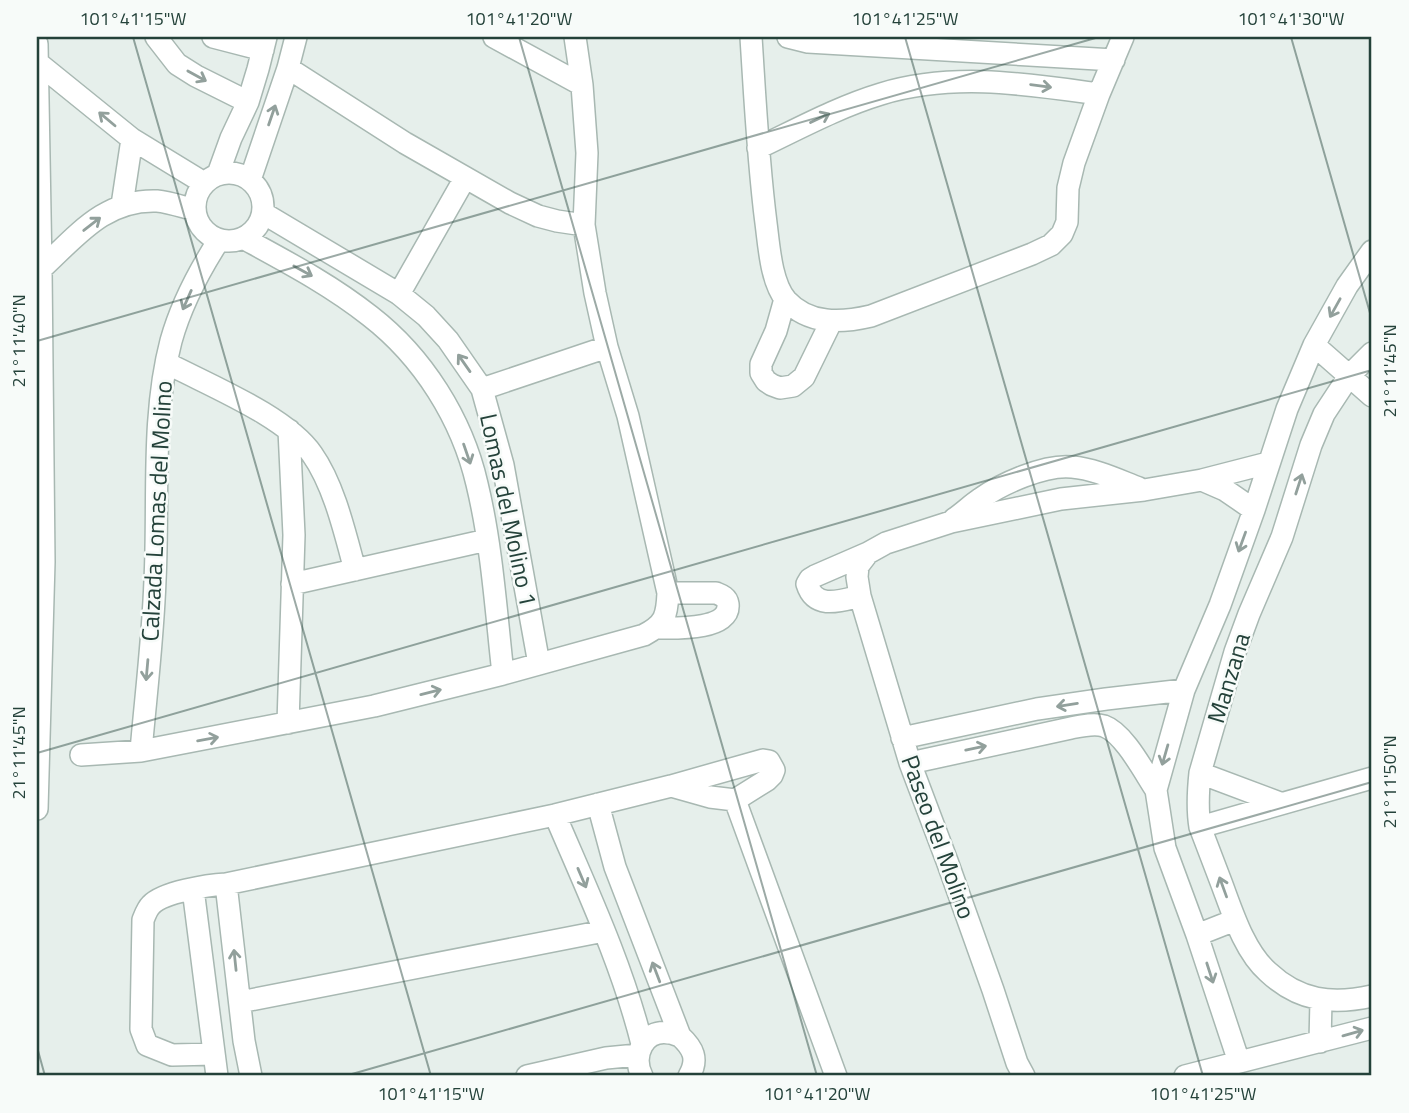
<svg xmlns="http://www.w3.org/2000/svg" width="1409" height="1113" viewBox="0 0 1409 1113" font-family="'Titillium Web',sans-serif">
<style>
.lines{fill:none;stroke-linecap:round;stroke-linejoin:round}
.minor-casing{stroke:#a8b8b2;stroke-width:24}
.minor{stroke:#fff;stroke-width:21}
.oneway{stroke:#92a09c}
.ticks{fill:none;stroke:#24423a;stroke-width:2;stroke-opacity:0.45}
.labels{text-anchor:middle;stroke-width:5;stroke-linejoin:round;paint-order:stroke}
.street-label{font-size:24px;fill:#24423a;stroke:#f7fbf9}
.neatline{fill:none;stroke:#24423a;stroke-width:2.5}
.ticks-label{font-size:18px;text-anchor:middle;fill:#24423a}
</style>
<rect width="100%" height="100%" fill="#e6efeb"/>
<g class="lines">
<defs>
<path id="minor" d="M156,37l21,27 19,12 52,26
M213,37l50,13
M494,37l88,48
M751,37c4,62 7,124 15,186 3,23 5,59 20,77 23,25 55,23 85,16l161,-62 19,-9 11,-11 5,-12 1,-34 6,-25 25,-69 24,-57
M788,37l20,5 306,18
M37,44l4,225 3,293 -7,247
M38,63l94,76 72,44
M288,68l117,75 105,60 28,13 19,5 27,4
M758,148c40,-19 80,-41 123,-54 72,-22 145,-10 218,0
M195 207a34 34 0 1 1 68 0a34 34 0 1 1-68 0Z
M218,174l13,-36 17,-36 10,-33 8,-32
M250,180l38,-112 8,-31
M122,205l10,-66
M263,213l136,81 27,22 22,24 34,49 21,76 36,199
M243,238c44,24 88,47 127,78 53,41 92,103 107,168 15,62 19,127 26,190
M41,269c35,-32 63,-70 116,-68 12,1 26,6 38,9
M399,294l66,-116
M785,299l-9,32 -15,33v9l5,8 6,4 8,3 13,-2 11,-9 27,-55
M1314,345l58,51
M1372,353l-23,23 -25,38 -13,31 -29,92 -33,77 -14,38 -35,121c-2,19 -3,36 0,54 7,18 14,37 21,55 11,29 23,69 47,90 31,29 64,33 104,24
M167,363c41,22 119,53 145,91 22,31 33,79 43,116
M482,389l125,-42
M1202,480l23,10 29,20
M954,519c9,-6 17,-14 26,-20 21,-15 65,-35 92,-32 23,2 46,13 67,21
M292,584l195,-44
M860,596c-20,5 -45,14 -53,-12l3,-5 5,-3 53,-23
M657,628c15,0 74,3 71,-24 -1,-7 -7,-9 -12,-11h-48
M288,723l6,-188 -5,-105
M902,738l135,-29 69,-10 78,-9
M141,751c5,-57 12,-114 14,-171 4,-78 -4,-163 16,-239 10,-36 28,-70 48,-101
M81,755l60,-4 233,-45 129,-32 141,-39c21,-11 23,-19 24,-42l-40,-177 -21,-69 -12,-54 -11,-68 3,-72 -5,-68 -7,-48
M910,763l161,-35c10,-2 23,-5 33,-2 20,7 40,46 52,64
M1200,773l80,30
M735,800l101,276
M598,804l17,63 65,169c13,12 19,23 9,40
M555,815c32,75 67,149 87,229
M1200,827l172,-49
M226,884l18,157 7,35
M193,889l24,187
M1197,935l38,-15
M240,1002l364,-71
M1320,1042l1,-42
M214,1054l-42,1 -25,-10 -6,-16 2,-109c2,-5 4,-11 8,-15 12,-13 57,-20 75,-21l329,-69 116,-29 92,-26 6,1 5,9 -2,5 -5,5 -32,20 -25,-3 -39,-11
M1239,1062l-42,-127 -32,-87 -9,-58 28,-100 36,-85 34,-95 33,-101 27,-64 33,-59 25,-35
M527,1076l79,-18 31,-3
M642,1076c-10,-20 1,-47 27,-43 4,0 7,2 11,3
M1024,1076l-7,-13 -24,-73 -46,-129 -37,-98 -50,-167 -3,-19 1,-11 10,-13 18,-10 65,-21 110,-23 83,-9 58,-10 66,-17
M1185,1076l187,-48"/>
</defs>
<!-- minor casing -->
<use href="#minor" class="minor-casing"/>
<!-- minor -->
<use href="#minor" class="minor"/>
</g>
<!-- one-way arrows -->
<defs><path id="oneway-shaft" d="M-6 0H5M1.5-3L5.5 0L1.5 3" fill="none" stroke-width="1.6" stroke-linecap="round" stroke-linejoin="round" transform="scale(1.75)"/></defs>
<g class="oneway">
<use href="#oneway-shaft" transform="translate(197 76) rotate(29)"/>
<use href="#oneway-shaft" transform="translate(1041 86) rotate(8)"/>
<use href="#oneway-shaft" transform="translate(272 115) rotate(-71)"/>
<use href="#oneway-shaft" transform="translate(820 118) rotate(-25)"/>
<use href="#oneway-shaft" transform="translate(107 119) rotate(-140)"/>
<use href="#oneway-shaft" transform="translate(92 224) rotate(-38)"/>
<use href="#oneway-shaft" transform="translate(303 271) rotate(29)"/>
<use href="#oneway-shaft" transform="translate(187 300) rotate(114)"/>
<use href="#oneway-shaft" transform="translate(1335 308) rotate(119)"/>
<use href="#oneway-shaft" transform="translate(464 363) rotate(-125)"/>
<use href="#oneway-shaft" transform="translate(467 454) rotate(71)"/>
<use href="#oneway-shaft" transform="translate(1299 484) rotate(-72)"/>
<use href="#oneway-shaft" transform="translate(1242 542) rotate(110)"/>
<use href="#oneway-shaft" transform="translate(147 670) rotate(95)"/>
<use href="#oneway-shaft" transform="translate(431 692) rotate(-14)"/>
<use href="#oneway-shaft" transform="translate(1067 705) rotate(171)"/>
<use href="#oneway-shaft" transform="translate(208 739) rotate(-10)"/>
<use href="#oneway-shaft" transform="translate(976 748) rotate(-12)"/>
<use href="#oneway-shaft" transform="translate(1165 755) rotate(106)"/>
<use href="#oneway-shaft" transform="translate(582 878) rotate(67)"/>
<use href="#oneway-shaft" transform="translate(1223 887) rotate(-110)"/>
<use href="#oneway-shaft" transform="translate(235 960) rotate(-96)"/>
<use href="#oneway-shaft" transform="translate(656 972) rotate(-111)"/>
<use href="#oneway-shaft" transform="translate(1210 973) rotate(72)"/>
<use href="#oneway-shaft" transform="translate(1353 1033) rotate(-16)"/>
</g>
<!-- ticks -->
<path class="ticks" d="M133,37l298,1039M519,37l298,1039M905,37l298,1039M1291,37l81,283M37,341l1062,-304M37,753l1335,-383M37,1047l8,29M345,1076l1027,-294"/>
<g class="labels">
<!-- street labels -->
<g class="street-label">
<text transform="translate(508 510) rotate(78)" y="8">Lomas del Molino 1</text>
<text transform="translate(157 511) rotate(-87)" y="8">Calzada Lomas del Molino</text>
<text transform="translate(1229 678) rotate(-73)" y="8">Manzana</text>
<text transform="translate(938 837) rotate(70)" y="8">Paseo del Molino</text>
</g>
</g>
<!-- border -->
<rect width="1409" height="1113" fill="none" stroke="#f7fbf9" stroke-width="77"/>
<rect x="38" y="38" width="1332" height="1036" class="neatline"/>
<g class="ticks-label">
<text x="133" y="25">101°41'15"W</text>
<text x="519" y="25">101°41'20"W</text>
<text x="905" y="25">101°41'25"W</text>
<text x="1291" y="25">101°41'30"W</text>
<text transform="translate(19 341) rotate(-90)" y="6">21°11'40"N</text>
<text transform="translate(1390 371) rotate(-90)" y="6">21°11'45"N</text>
<text transform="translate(19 753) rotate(-90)" y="6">21°11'45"N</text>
<text transform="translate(1390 782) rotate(-90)" y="6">21°11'50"N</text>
<text x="431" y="1100">101°41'15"W</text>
<text x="817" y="1100">101°41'20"W</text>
<text x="1203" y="1100">101°41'25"W</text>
</g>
</svg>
